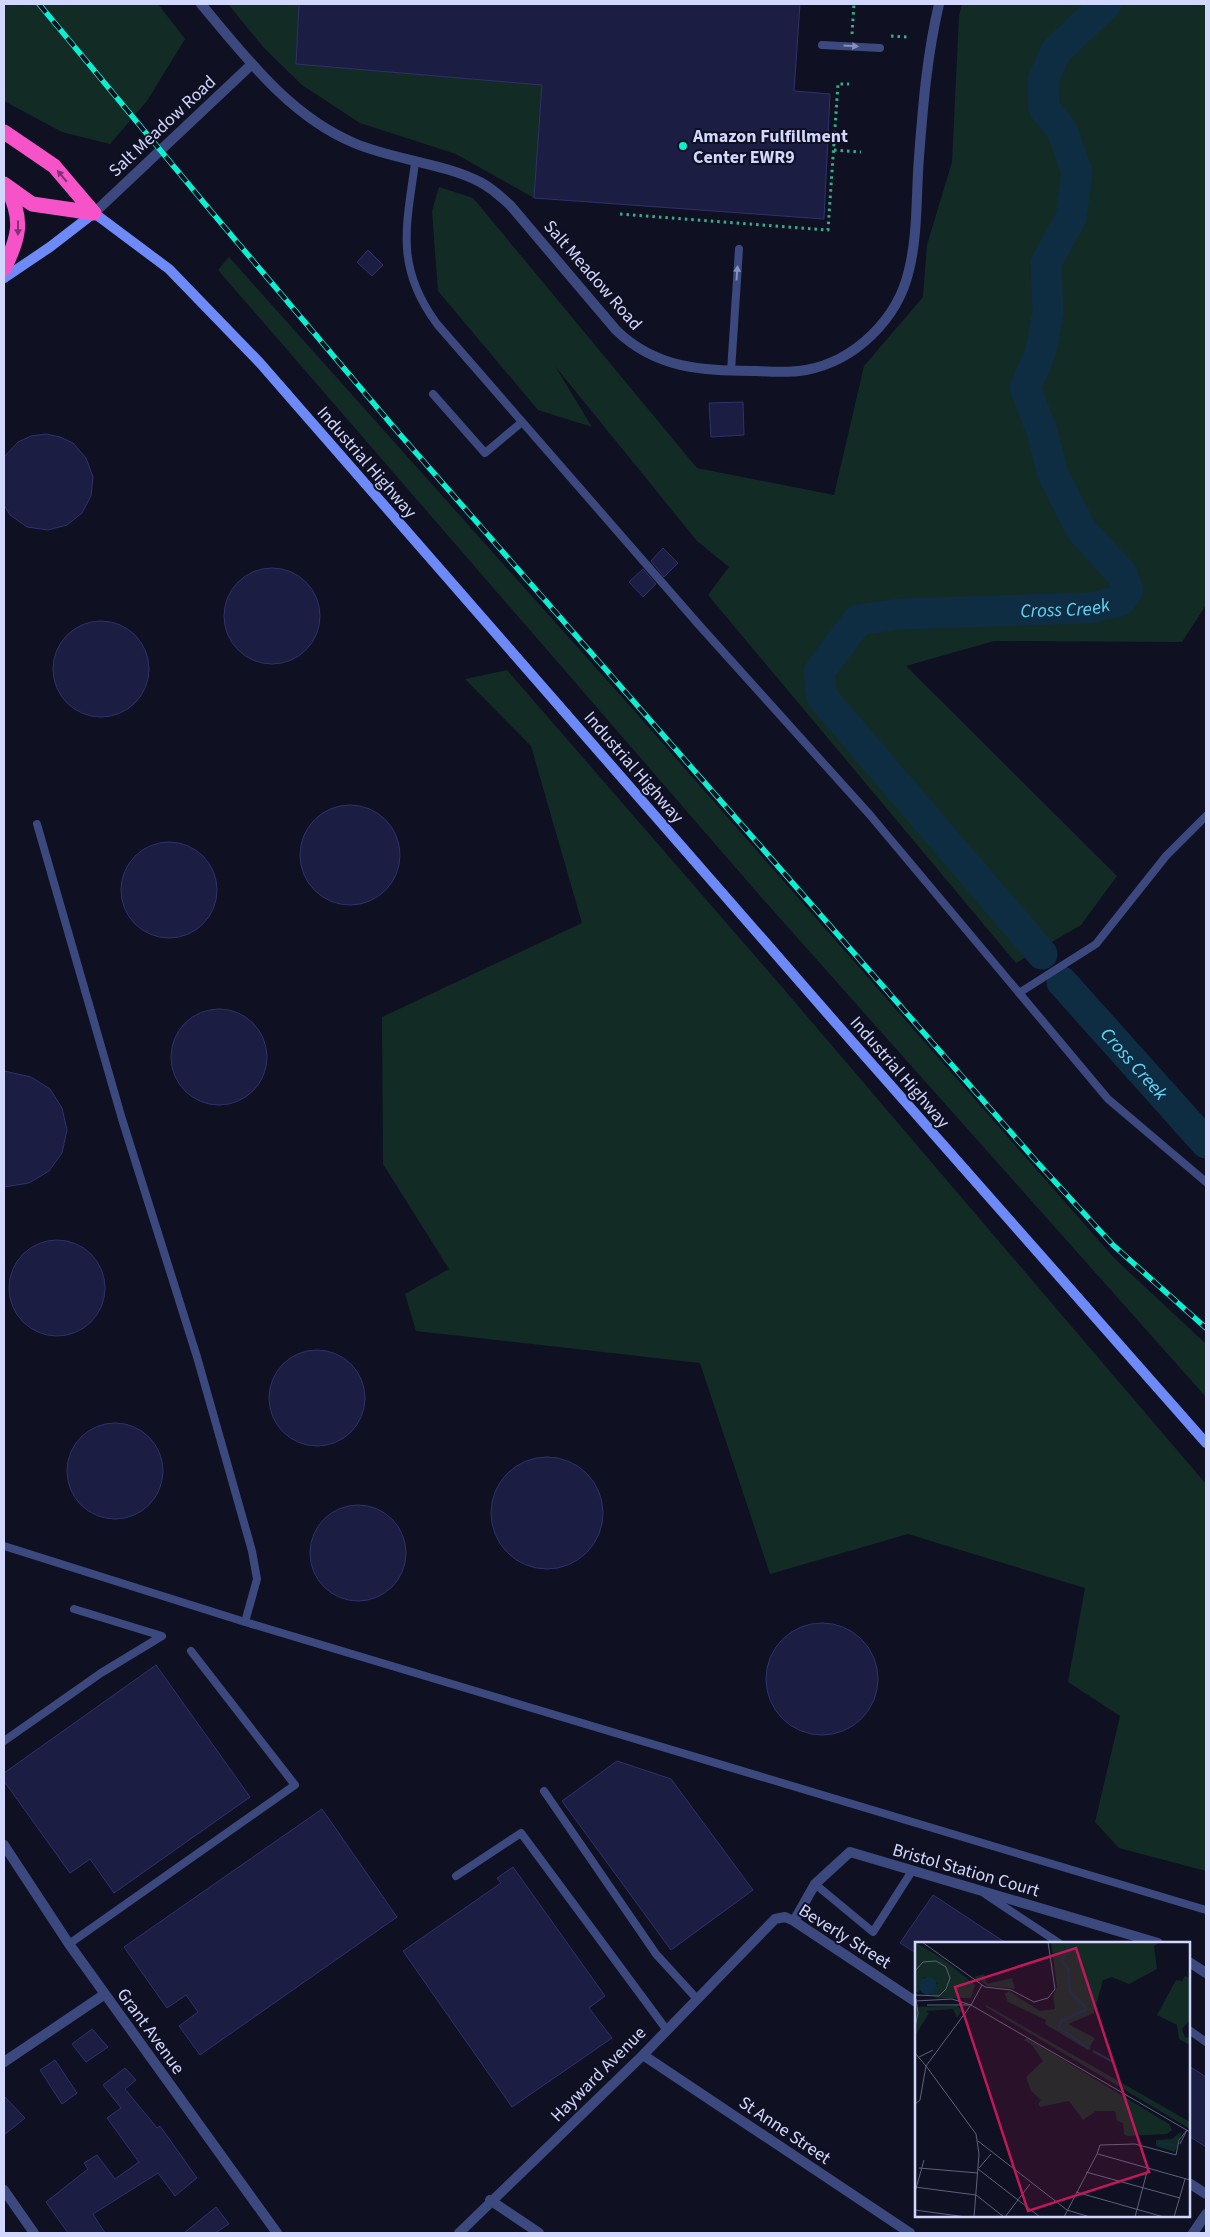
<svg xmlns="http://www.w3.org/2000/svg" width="1210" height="2237" viewBox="0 0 1210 2237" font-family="'Source Sans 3',sans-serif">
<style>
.green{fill:#122c25}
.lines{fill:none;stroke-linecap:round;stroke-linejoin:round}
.river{stroke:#0e2d42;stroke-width:31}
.building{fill:#1c1d42;stroke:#2f316d}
.path{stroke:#34af8b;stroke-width:3;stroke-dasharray:2.5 4;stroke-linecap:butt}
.lane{stroke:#3c497f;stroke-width:8}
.street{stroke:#3c497f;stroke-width:10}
.secondary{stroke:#6d8af8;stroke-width:10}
.highway{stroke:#f753c8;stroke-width:15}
.rail-casing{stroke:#0bf0d1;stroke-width:5.5}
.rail{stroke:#0f1022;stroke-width:4;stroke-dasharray:11;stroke-linecap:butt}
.oneway{fill:#8790be}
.oneway2{fill:#833275}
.poi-dot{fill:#0bf0d1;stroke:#0f1022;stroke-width:2}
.labels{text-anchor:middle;stroke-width:4;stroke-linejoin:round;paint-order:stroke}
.street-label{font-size:18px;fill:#d2d7fd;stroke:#0f1022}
.poi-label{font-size:18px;font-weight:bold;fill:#d2d7fd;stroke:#0f1022;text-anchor:start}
.water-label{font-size:19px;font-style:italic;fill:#65d6f8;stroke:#0f1022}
.inset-river{fill:none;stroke:#0e2d42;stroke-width:2.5}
.inset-road{fill:none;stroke:#5d607a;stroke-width:1}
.view{fill:#c2185b;fill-opacity:0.15;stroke:#c2185b;stroke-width:2.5}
.inset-edge{fill:none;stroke:#d2d7fd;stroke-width:2.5}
</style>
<rect width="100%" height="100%" fill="#0f1022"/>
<!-- green -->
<path class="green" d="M4,4h154l27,35 -38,62 -37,43 -48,-12 -58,-31z
M228,4h71l-3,60 246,21 -8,113 -78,-44 -96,-31 -58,-38 -38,-37z
M962,4h244v601l-24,37 -188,-1 -88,25 211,210 -36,49 -65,38 -308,-368 21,-28 -32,-26 -142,-175 37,61 -54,-17 -100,-119 -6,-80 7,-24 34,11 224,270 137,27 30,-129 59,-69 4,-52 25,-83 7,-146z
M229,257l401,449 484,552 92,86v53l-445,-500 -543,-627z
M507,670l275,317 424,497v387l-87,-23 -24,-26 25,-106 -52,-34 17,-94 -177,-54 -138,40 -70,-211 -284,-32 -11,-37 44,-25 -66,-105 -1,-147 200,-94 -51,-177 -66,-67z"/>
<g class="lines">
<!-- river -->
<g class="river">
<path id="s1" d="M1042,954l-220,-257 -3,-25 39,-52 42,-6 190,-6 30,-7 8,-11 -6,-16 -40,-43 -29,-57 -11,-43 -17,-43 16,-37 7,-39 -2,-49 25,-45 6,-46 -15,-42 -18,-22 -1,-27 13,-30 50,-47"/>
<path id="s2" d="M1062,982l144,161"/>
</g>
</g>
<!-- building -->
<path class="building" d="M299,4h501l-6,87 36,3 -6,125 -290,-21 8,-113 -246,-21z
M368,250l15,15 -11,11 -15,-14z
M743,402l1,33 -33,2 -2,-34z
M46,434l14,3 13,6 13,15 7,19 -2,19 -9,17 -15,12 -19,5 -21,-3 -17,-12 -6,-10v-48l14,-15 13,-6z
M663,548l15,15 -14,14 -13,-16z
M224 616a48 48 0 1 1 96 0a48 48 0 1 1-96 0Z
M643,569l13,15 -13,13 -14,-15z
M53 669a48 48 0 1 1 96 0a48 48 0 1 1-96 0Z
M300 855a50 50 0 1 1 100 0a50 50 0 1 1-100 0Z
M121 890a48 48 0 1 1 96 0a48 48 0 1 1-96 0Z
M171 1057a48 48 0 1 1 96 0a48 48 0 1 1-96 0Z
M4,1071l27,6 19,12 12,19 5,22 -5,23 -13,18 -20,12 -25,4z
M9 1288a48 48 0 1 1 96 0a48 48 0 1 1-96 0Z
M269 1398a48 48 0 1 1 96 0a48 48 0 1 1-96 0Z
M67 1471a48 48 0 1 1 96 0a48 48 0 1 1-96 0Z
M491 1513a56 56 0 1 1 112 0a56 56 0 1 1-112 0Z
M310 1553a48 48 0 1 1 96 0a48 48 0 1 1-96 0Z
M766 1679a56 56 0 1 1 112 0a56 56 0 1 1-112 0Z
M156,1665l94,132 -136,96 -24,-34 -20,14 -66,-92v-8z
M617,1761l54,18 82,111 -82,60 -109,-149z
M322,1809l75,108 -197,138 -21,-29 19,-14 -12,-17 -19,13 -43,-61z
M513,1867l92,129 -16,12 23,30 -100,69 -109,-156 98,-68 -4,-5z
M933,1895l73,48h-90v10l-16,-10z
M92,2029l16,18 -22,15 -14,-18z
M55,2060l22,33 -15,11 -22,-34z
M1189,2066l17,11v70l-17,-11z
M125,2068l11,12 -11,9 32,39 3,-2 37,52 -22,18 -17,-23 -65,41 12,19h-37l-22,-31 42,-33 -4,-6 13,-8 18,24 24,-17 -32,-44 14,-10 -18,-23z
M4,2096l21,22 -21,17z
M216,2207l13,17 -14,9h-31z"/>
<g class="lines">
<!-- path -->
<path class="path" d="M852,34l2,-30
M891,36l16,1
M834,150l27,2
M620,214l208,16 10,-146h11"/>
<!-- lane -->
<path class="lane" d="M822,45l58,3
M415,163c-9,65 -20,104 22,161l262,301 171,190 238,284 98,83
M731,371l8,-122
M433,394l52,59 37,-31
M1019,993l77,-49 70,-88 40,-40
M4,1546l241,76 12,-43 -5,-28 -55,-194 -75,-238 -85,-295
M245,1622l961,288
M4,1741l97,-68 61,-37 -88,-27
M544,1791l112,163 41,45
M456,1876l65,-43 145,196
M815,1884l58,48 39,-61
M985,1894l74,49
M69,1944l226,-159 -104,-134
M1189,2030l17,12"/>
<!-- street -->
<path class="street" d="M201,4c44,52 88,112 153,139 40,17 89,20 126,39 12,6 21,15 30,23l106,125c41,40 87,40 141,41 16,1 33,2 49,-1 49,-9 92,-51 103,-100 9,-36 7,-76 10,-113 4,-52 8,-102 20,-153
M94,213l158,-149
M4,1845l65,99 208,289
M794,1921l21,-37 35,-32 308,91
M1189,1962l17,11
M643,2055l267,178
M4,2062l101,-68
M1189,2183l17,11
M4,2190l30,43
M490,2200l49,33
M459,2233l184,-178 132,-136 10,-2 9,4 122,81
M1193,2233l13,-19"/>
<!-- secondary -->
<path class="secondary" d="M4,278l46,-31 44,-34 75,56 91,94 574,658 372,422"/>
<!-- highway -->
<path class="highway" d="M4,132l50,34 40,47
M4,184l28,20 62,9
M4,269c15,-33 20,-48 3,-82"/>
<defs>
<path id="rail" d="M39,4l171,206 187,221 639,730 77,84 93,83"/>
</defs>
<!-- rail casing -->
<use href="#rail" class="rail-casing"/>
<!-- rail -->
<use href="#rail" class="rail"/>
</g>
<!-- one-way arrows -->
<defs><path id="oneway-solid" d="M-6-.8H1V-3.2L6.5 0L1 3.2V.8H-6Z" transform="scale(1.25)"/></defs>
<g class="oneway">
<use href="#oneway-solid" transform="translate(851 46) rotate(4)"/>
<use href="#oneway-solid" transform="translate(737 273) rotate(-86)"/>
</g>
<g class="oneway2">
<use href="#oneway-solid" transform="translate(62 176) rotate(-130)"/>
<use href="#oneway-solid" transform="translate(18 228) rotate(90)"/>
</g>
<!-- markers -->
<circle class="poi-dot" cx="683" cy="146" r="5"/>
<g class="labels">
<!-- street labels -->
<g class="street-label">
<text transform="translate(162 126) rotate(-43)" y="6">Salt Meadow Road</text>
<text transform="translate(593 275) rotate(49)" y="6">Salt Meadow Road</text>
<text transform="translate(367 462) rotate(49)" y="6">Industrial Highway</text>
<text transform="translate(634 767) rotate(49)" y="6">Industrial Highway</text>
<text transform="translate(900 1072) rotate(49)" y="6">Industrial Highway</text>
<text transform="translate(966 1870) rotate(16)" y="6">Bristol Station Court</text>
<text transform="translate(845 1936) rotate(32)" y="6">Beverly Street</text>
<text transform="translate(151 2031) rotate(54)" y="6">Grant Avenue</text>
<text transform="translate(598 2074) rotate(-45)" y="6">Hayward Avenue</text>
<text transform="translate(785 2130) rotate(34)" y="6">St Anne Street</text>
</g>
<!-- poi labels -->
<g class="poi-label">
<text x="693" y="142">Amazon Fulfillment<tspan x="693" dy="21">Center EWR9</tspan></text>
</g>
<!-- water labels -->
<g class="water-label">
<text dy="7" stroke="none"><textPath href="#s1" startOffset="636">Cross Creek</textPath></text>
<text dy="7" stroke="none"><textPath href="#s2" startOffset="109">Cross Creek</textPath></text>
</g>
</g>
<!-- overview -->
<g transform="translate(915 1942)">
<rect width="275" height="275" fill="#0f1022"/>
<path d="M0,0l28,17 32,26 -4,13h-34l-6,-3 7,-12 -14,-6 -5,16 -4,-2zM136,0h109l-6,4 3,23 -28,15 -17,-7 -9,3 -9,33 -26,11 27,14 -7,12 -43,-26 1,-4 -38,-18 -3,-8 4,-3 31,20 15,-2 -2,-13 4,-9zM69,32l3,10 25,-6 3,11 -27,-3 -14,-9zM270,34l5,2v42l-8,9 3,8 5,1v7l-11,-6 -2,-14 -20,-10 19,-35 6,1zM71,63l204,117v7l-204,-122zM42,64l5,4 -5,8 -4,-9 -27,2 3,2 -14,23v-29zM112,96l142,86 3,6 -5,4 -40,2 -3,-2 -1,-11 -6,-2 -2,-10h-19l-13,9 -14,-19 -29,6 -2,-3 3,-4 -10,-9 -5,-14 17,-16 -11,-16 -8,-5zM267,189l-7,21 -19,-6v-6l16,-1z" fill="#122c25"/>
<path d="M4 44a9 9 0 1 1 18 0a9 9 0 1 1-18 0Z" fill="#0e2d42"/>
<path class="inset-river" d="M151,0l2,5 -6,14 6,8 2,23 17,17 -26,12 -2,7 31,21M178,109l22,12M243,201l17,2"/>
<path class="inset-road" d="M7,0l63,45 26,3 23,12 14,-4 7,-9 -7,-47M0,29l8,-9 13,-1 10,6 4,11 -4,11 -7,7 -24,-1M0,59l37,-2 19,6M12,63h44M56,63l11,-20M0,85l3,-14 -2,-14M0,111l11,13M4,115l14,-7M11,124l50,68 3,20 -5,63M11,124l45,-61 219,127M0,162l5,-4 6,-34M63,199l89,69 23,7M265,202l7,-14M182,212l3,-9 35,-1 41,11 3,-15 8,-10M183,212l92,26M4,226l59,5M64,226l12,-14M63,227l62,48M171,230l94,26M0,245l61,8M0,250l9,-32M161,250l88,25M61,253l28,22M0,268l51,7M90,275l25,-33M149,275l33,-63M220,275l13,-49M259,275l11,-38"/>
<path class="view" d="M161,6l73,224 -121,39 -73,-224z"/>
<rect width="275" height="275" class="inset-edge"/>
</g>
<!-- border -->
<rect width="1210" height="2237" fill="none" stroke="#d2d7fd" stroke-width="10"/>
</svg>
